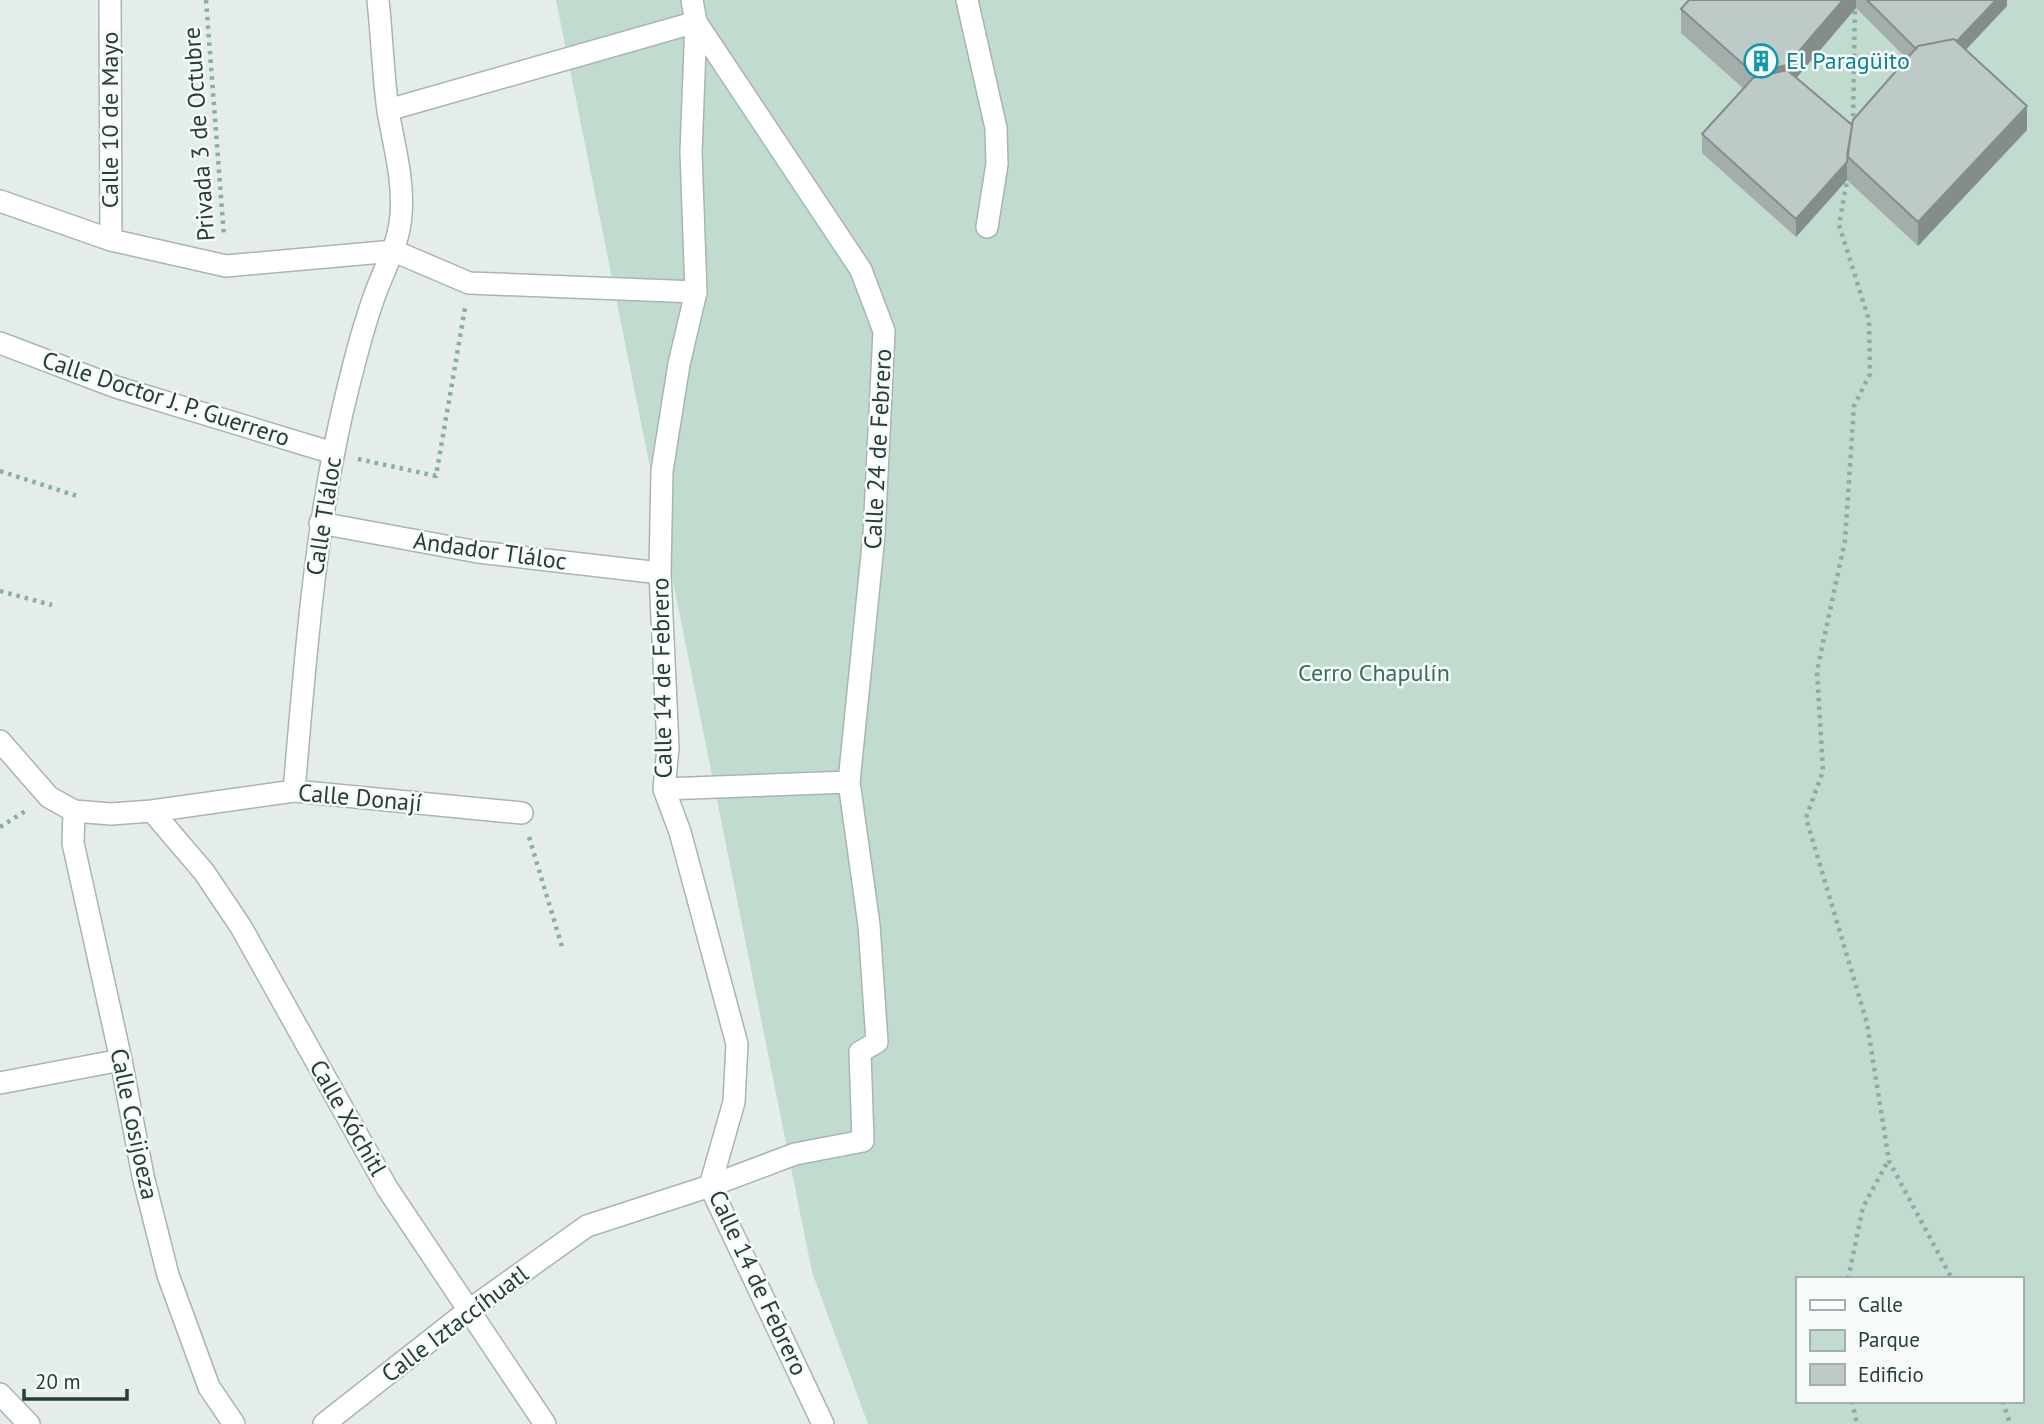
<svg xmlns="http://www.w3.org/2000/svg" width="2044" height="1424" viewBox="0 0 2044 1424" font-family="'PT Sans',sans-serif">
<style>
.green{fill:#c1dbce;fill-rule:evenodd}
.lines{fill:none;stroke-linecap:round;stroke-linejoin:round}
.street-casing{stroke:#a8b5b3;stroke-width:24}
.path{stroke:#89ada9;stroke-width:4.5;stroke-dasharray:3.5 5;stroke-linecap:butt}
.street{stroke:#fff;stroke-width:21}
.wall{fill:#a3aeac;fill-rule:evenodd}
.shaded-wall{fill:#858d8c}
.building{fill:#becac8;stroke:#858d8c;stroke-width:2}
.labels{text-anchor:middle;stroke-width:5;stroke-linejoin:round;paint-order:stroke}
.culture-label{font-size:24px;fill:#0d838f;stroke:#f6faf8;text-anchor:start}
.street-label{font-size:24px;fill:#263d3c;stroke:#f6faf8}
.park-label{font-size:24px;fill:#356f58;stroke:#f6faf8}
</style>
<rect width="100%" height="100%" fill="#e5edeb"/>
<!-- green -->
<path class="green" d="M556,0h1488v1424h-1176l-56,-152zM1797,1279h224v122h-224z"/>
<g class="lines">
<defs>
<path id="street" d="M110,0l1,240
M967,0l29,128 1,36 -10,63
M388,110l308,-88 -5,130 5,140 -17,72 -17,107 -2,102 8,175 -4,41 16,43 57,212 -3,58 -24,84 113,238
M0,201l111,39 115,26 168,-15 75,32 227,9
M0,343l116,44 217,66
M320,523l158,29 182,21
M0,741l49,56 25,14 37,3 41,-3 142,-20 228,22
M664,789l185,-7
M294,791c11,-127 20,-254 48,-378 9,-38 18,-76 31,-113 9,-28 26,-54 28,-85 3,-35 -7,-69 -13,-104 -5,-37 -6,-74 -10,-111
M74,811l-1,32 48,217 22,116 25,99 41,112 25,37
M152,811l52,61 37,55 146,261 158,236
M0,1083l121,-23
M0,1394l29,30
M324,1424l145,-114 118,-84 123,-40 85,-32 68,-13 -3,-89 17,-10 -8,-117 -20,-143 25,-247 10,-204 -23,-61 -165,-248 -4,-22"/>
</defs>
<!-- street casing -->
<use href="#street" class="street-casing"/>
<!-- path -->
<path class="path" d="M206,0l18,237
M1853,125l2,-125
M1848,175l-9,50 30,95 1,54 -16,32 -9,134 -28,131 6,100 -17,47 61,205 22,138 63,118
M358,459l78,17 29,-168
M0,471l80,26
M0,591l52,14
M0,827l27,-17
M529,837l34,113
M1848,1279l15,-72 25,-46
M1852,1401l5,23
M2003,1401l7,23"/>
<!-- street -->
<use href="#street" class="street"/>
</g>
<!-- wall -->
<path class="wall" d="M1689,0h318v6l-41,44 61,80 -109,116 -71,-66 -51,57 -94,-84v-19l42,-45 -63,-56v-24zM1856,8l51,51 -55,66 -56,-47z"/>
<!-- shaded-wall -->
<path class="shaded-wall" d="M1843,0h13v8l-69,81 -34,8v-24z
M1996,0h11v6l-53,56v-18z
M2027,106v24l-109,116v-24z
M1847,162v18l-51,57v-18z"/>
<!-- building -->
<path class="building" d="M1689,0h154l-56,65 -34,8 -72,-64z
M1867,0h129l-39,41 -3,-2 -36,7 -2,3z
M1954,39l73,67 -109,116 -71,-66 6,-36 65,-74z
M1787,70l65,55 -5,37 -51,57 -94,-85 51,-56z"/>
<!-- icons -->
<defs>
<symbol id="building-ring" viewBox="-11 -11 22 22"><circle r="9.5" fill="#f6faf8" stroke="#0f9aa8" stroke-width="1.5"/><path d="M-4-6H4V6H1V3H-1V6H-4ZM-2.5-4.3h1.7v1.8h-1.7ZM.8-4.3h1.7v1.8H.8ZM-2.5-1h1.7V.8h-1.7ZM.8-1h1.7V.8H.8Z" fill="#0f9aa8"/></symbol>
</defs>
<g fill-rule="evenodd">
<use href="#building-ring" x="1742" y="42" width="38" height="38"/>
</g>
<g class="labels">
<!-- culture labels -->
<g class="culture-label">
<text x="1786" y="69">El Paragüito</text>
</g>
<!-- street labels -->
<g class="street-label">
<text transform="translate(110 120) rotate(-90)" y="8">Calle 10 de Mayo</text>
<text transform="translate(199 134) rotate(-94)" y="8">Privada 3 de Octubre</text>
<text transform="translate(166 399) rotate(18)" y="8">Calle Doctor J. P. Guerrero</text>
<text transform="translate(878 449) rotate(-87)" y="8">Calle 24 de Febrero</text>
<text transform="translate(324 516) rotate(-81)" y="8">Calle Tláloc</text>
<text transform="translate(490 551) rotate(8)" y="8">Andador Tláloc</text>
<text transform="translate(662 678) rotate(-91)" y="8">Calle 14 de Febrero</text>
<text transform="translate(360 798) rotate(5)" y="8">Calle Donají</text>
<text transform="translate(348 1118) rotate(60)" y="8">Calle Xóchitl</text>
<text transform="translate(134 1124) rotate(78)" y="8">Calle Cosijoeza</text>
<text transform="translate(758 1283) rotate(65)" y="8">Calle 14 de Febrero</text>
<text transform="translate(455 1324) rotate(-37)" y="8">Calle Iztaccíhuatl</text>
</g>
<!-- park labels -->
<g class="park-label">
<text x="1374" y="681">Cerro Chapulín</text>
</g>
</g>
<!-- legend -->
<rect x="1796" y="1277" width="228" height="126" fill="#f6faf8" stroke="#a3aead" stroke-width="2"/>
<rect x="1810" y="1300" width="35" height="10" fill="#ffffff" stroke="#a3aead" stroke-width="2"/>
<text x="1858" y="1312" font-size="21" fill="#263d3c">Calle</text>
<rect x="1810" y="1330" width="35" height="21" fill="#c1dbce" stroke="#a3aead" stroke-width="2"/>
<text x="1858" y="1347" font-size="21" fill="#263d3c">Parque</text>
<rect x="1810" y="1364" width="35" height="21" fill="#becac8" stroke="#a3aead" stroke-width="2"/>
<text x="1858" y="1382" font-size="21" fill="#263d3c">Edificio</text>
<!-- scale -->
<path d="M24 1389v10h103v-10" fill="none" stroke="#263d3c" stroke-width="3.5"/>
<text x="35" y="1389" font-size="21" fill="#263d3c" stroke="#f6faf8" stroke-width="5" paint-order="stroke">20 m</text>
</svg>
